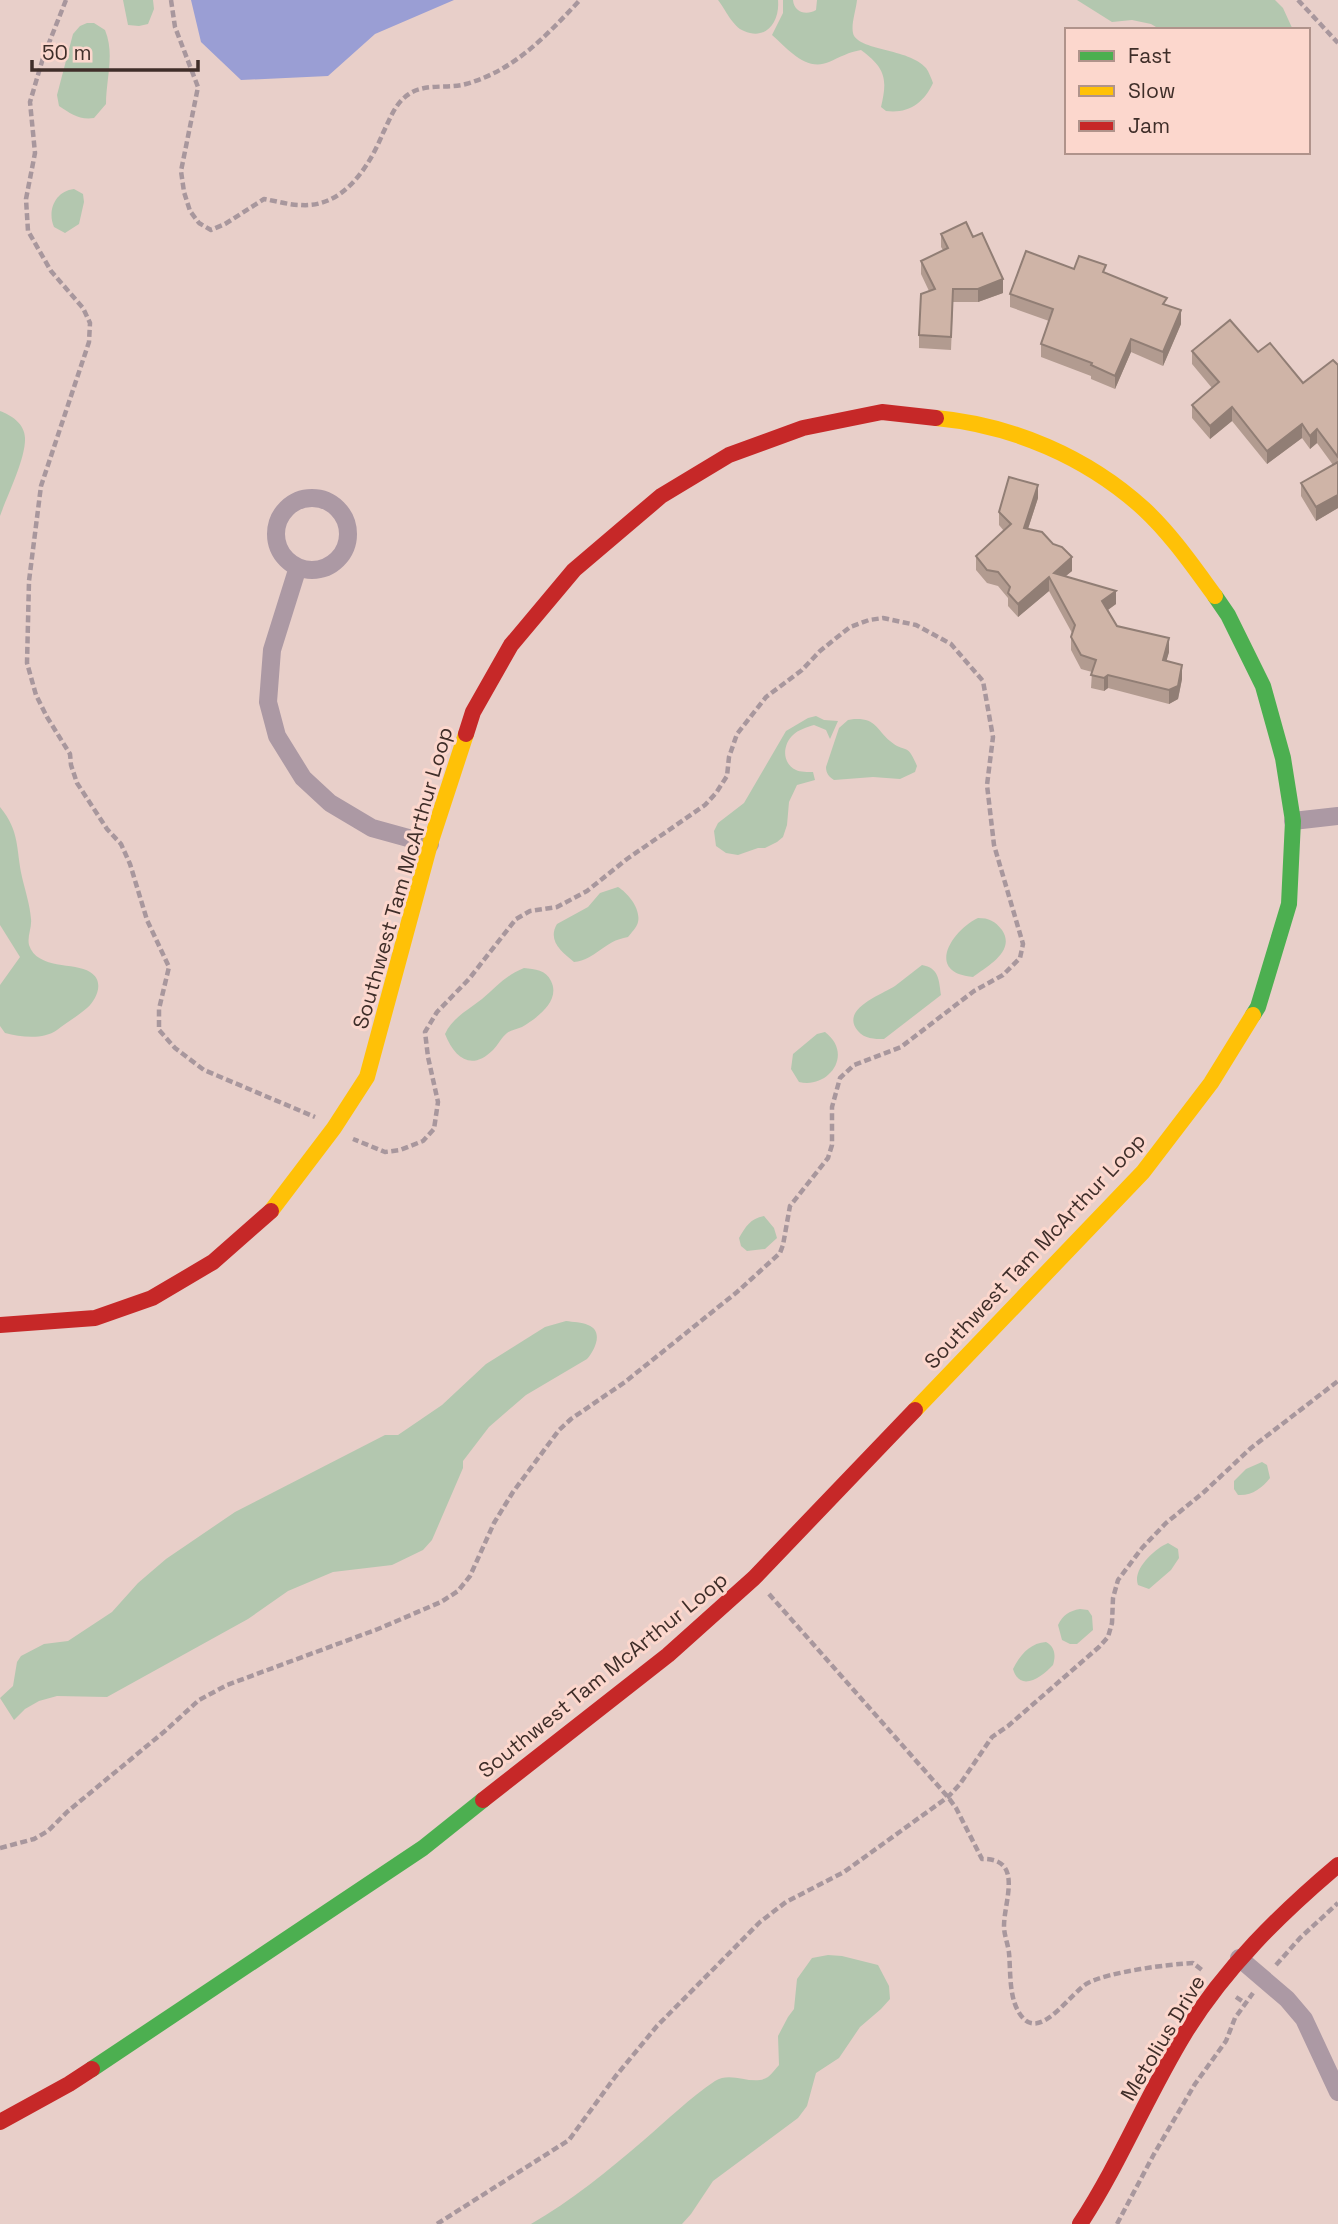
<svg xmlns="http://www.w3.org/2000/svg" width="1338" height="2224" viewBox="0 0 1338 2224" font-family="'Space Grotesk',sans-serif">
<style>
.green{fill:#b3c7af}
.water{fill:#9a9ed4}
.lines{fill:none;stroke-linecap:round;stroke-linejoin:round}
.path{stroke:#a8979d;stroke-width:4.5;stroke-dasharray:7 3.5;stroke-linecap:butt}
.street{stroke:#ac99a4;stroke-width:18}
.fast{stroke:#4caf50;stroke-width:16}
.slow{stroke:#ffc107;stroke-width:16}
.jam{stroke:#c62828;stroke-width:16}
.wall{fill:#b29b90}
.shaded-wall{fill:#917e75}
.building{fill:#cfb4a7;stroke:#917e75;stroke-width:2}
.labels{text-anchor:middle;stroke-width:6;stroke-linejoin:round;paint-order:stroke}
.street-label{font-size:21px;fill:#3f2e29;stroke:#fcd7cd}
</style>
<rect width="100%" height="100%" fill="#e8cfc9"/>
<!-- green -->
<path class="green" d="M123,0h30l1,9 -6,15 -9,2 -11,-1z
M718,0h60c2,21 -11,41 -34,31 -11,-4 -19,-22 -26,-31z
M783,0h10c1,12 13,16 23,10l1,-10h40c-1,10 -6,24 -4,33 4,18 56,15 73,35 3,4 5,10 7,15 -9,20 -25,31 -47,28l-5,-4c7,-29 4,-39 -20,-57 -12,2 -21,7 -32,12 -23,10 -41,-13 -57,-27l11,-22z
M1077,0h198l8,8 10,22h-132l-10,-6 -19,-4 -20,2z
M87,23h7l11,7c10,24 1,49 1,74l-12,14c-15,2 -23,-4 -35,-12l-2,-11 16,-61 7,-8z
M74,189l9,5 1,8 -5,22 -14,9 -11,-6c-7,-16 1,-36 20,-38z
M0,411c11,4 25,13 25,27 1,20 -18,58 -25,78z
M816,716l8,4 14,1 -8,18 -4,-9 -12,-5c-7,2 -16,5 -21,10 -10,9 -12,28 3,35 4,2 12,2 17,2l2,8 -18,5 -8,17 -2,23 -4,12 -6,5 -12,6h-7l-20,7 -12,-2 -10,-7 -2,-15 4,-8 26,-20 42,-72 22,-13z
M854,719c22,-1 22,10 36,22 15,13 17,0 27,25l-2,6 -15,7 -27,-2 -39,3c-5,-3 -8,-7 -8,-13l13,-39 9,-8z
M0,807c20,24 16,42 22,70 3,13 8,28 9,42 1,9 -4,17 -2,26 8,25 46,17 61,27 15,9 7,27 -3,36 -9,8 -21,15 -30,22 -14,10 -36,7 -52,3l-5,-7v-41l20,-28 -20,-32z
M618,887c10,6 23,22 20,35 -1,5 -7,11 -10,15 -25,4 -32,23 -54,25 -12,-10 -27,-21 -17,-38l31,-17 12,-14z
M978,918c11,0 17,3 24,12 14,21 -14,36 -29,47 -48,-4 -22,-46 5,-59z
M922,965c17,3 17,15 19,30l-57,44c-10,0 -19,0 -26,-8 -19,-22 25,-37 37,-45 9,-7 18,-14 27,-21z
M524,968c11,1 22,2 27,13 10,20 -14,37 -29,46 -5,2 -11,3 -15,6 -6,5 -9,12 -14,17 -21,21 -38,9 -48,-16 7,-16 23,-24 37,-35 14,-12 24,-24 42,-31z
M825,1032c29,22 4,57 -26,50l-8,-13 2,-15 24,-20z
M764,1216l10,12 3,10 -12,11 -18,2 -6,-5 -2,-8c7,-12 11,-19 25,-22z
M566,1321c7,1 16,1 22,4 16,6 7,25 -1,34l-61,36 -37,32 -26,34v7l-31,72 -9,10 -31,15 -59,7 -45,19 -40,28 -141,78 -50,-1 -18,5 -14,8 -11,11 -14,-22 13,-12 4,-24 4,-6 23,-12 24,-3 44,-29 26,-29 28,-24 69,-47 150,-77h13l44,-30 44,-41 59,-37z
M1262,1462l5,3 3,13c-8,10 -18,18 -32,17l-4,-6v-8l12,-12z
M1168,1543l10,6 1,9 -8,12 -22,19 -11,-4c-6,-15 16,-36 30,-42z
M1080,1609l8,1 4,6 1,14 -16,14h-7l-8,-4 -4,-15c5,-10 11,-14 22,-16z
M1046,1642c9,5 10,13 7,23 -11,12 -33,28 -40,4 7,-14 17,-26 33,-27z
M828,1955l14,1 36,9 11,21 1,13 -9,10 -21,18 -21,31 -23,15 -9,33 -9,12 -85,63 -22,33 -9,10h-151c40,-23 78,-54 113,-84 23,-20 46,-42 71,-59 17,-11 37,6 53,-4 4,-3 8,-9 11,-12l-1,-29 10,-19 6,-8 3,-30 15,-21z"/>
<!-- water -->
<path class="water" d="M191,0h263l-79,34 -47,42 -87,4 -40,-38z"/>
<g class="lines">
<!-- path -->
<path class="path" d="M66,0l-23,58 -13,44 5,51 -9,46 2,32 23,40 32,37 7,15 -1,19 -48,144 -12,95 -2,82 9,32 11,22 23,37 1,11 6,18 30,46 14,15 9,20 17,56 22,47 -10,42v21l16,18 29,22 111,47
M171,0l4,27 23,60 -17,84 3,21 6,19 9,12 12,7 14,-6 39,-25c12,2 25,6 37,6 42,3 68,-38 82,-72 7,-14 12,-30 26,-39 16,-11 39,-5 57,-10 49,-14 80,-48 114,-84
M1298,0l40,43
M769,1594l179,203 8,11 26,51c42,-1 22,42 22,67 0,9 4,18 5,27 2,20 -1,50 15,66 19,19 48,-28 64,-36 20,-11 82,-19 105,-20l9,7
M0,1848l34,-9 14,-8 19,-19 98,-81 34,-31 28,-15 151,-56 63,-27 17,-11 12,-15 24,-53 19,-31 46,-62 12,-11 54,-37 112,-90 43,-39 3,-8 7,-39 38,-48 4,-13v-38l8,-29 14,-13 47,-18 73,-56 29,-16 17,-17 3,-14 -29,-99 -7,-60 6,-48 -10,-56 -32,-37 -35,-19 -33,-7 -14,2 -19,7 -30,24 -18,19 -36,27 -29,37 -8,23 -2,19 -11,17 -11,12 -78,54 -40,32 -30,16 -27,4 -14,8 -47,60 -32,33 -12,20 3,25 10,45 -4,27 -11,12 -23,9 -15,2 -32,-13
M1276,1965l24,-27 38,-35
M1236,1997l9,6
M437,2224l132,-84 46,-63 42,-51 103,-104 26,-20 58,-30 104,-75 12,-13 32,-47 16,-11 91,-79 9,-10 4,-14 1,-25 5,-18 24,-32 24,-25 38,-31 47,-44 87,-67
M1117,2224l37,-70 41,-70 31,-43 9,-23 18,-25"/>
<!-- street -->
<path class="street" d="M276 534a36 36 0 1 1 72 0a36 36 0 1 1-72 0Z
M298,567l-26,83 -4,52 9,34 26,42 27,25 42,25 58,16
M1293,821l45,-5
M1239,1958l48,41 17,20 34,73"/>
<!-- fast -->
<path class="fast" d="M1215,596l13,19 35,71 20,72 10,63 -4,83 -31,103 -5,8
M92,2069l331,-221 60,-48"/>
<!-- slow -->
<path class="slow" d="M936,418c76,7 151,39 208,91 27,25 49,57 71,87
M271,1211l63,-83 33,-51 63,-233 36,-110
M915,1410l228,-238 68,-89 42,-68"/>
<!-- jam -->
<path class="jam" d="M466,734l7,-22 38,-67 63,-75 87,-74 68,-41 74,-27 79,-16 54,6
M0,1325l95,-7 57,-20 61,-36 58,-51
M483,1800l185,-145 86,-77 161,-168
M0,2122l69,-38 23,-15
M1080,2224c40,-61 67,-129 105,-191 40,-65 95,-119 153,-168"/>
</g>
<!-- wall -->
<path class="wall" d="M941,234l62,59 -25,9h-25l-2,48 -32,-2v-13l10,-44 -8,-17v-13l22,-11 -2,-3z
M1074,269l32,4 61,33 14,18 -18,42 -32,-14 -16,37 -24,-10v-3l-50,-19v-13l8,-23 -39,-14v-13z
M1192,351l66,1 45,31 35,-18v143l-22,13 -15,-25v-13l32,-18 -16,-22 -7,6 -8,-11 -35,26 -35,-43 -22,18 -18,-21v-13l20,-17 -20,-24z
M1038,498l-10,31 44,42 -7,5 51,28 -8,6 9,16 52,26 -3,9 16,18 -4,20 -9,5 -61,-16 -4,3 -13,-3 1,-16 -11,-3 -10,-19v-13l1,-4 -23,-42 -31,26 -10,-11v-8l-10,-12 -11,-3 -11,-13v-14l28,-25 -5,-6v-13z"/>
<!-- shaded-wall -->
<path class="shaded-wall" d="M1003,279v14l-25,9v-13z
M1181,310v14l-18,42v-14z
M1131,339v13l-16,37v-13z
M1232,407v14l-22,18v-13z
M1302,424v14l-35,26v-13z
M1317,429v14l-7,6v-13z
M1038,485v13l-14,43v-13z
M1338,495v13l-22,13v-14z
M1072,557v14l-18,15v-13z
M1049,577v14l-31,26v-13z
M1116,591v13l-14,10v-13z
M1169,638v14l-6,21v-13z
M1182,665v14l-4,20 -9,5v-14z
M1108,675v13l-4,3v-13z"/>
<!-- building -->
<path class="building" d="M966,222l7,15 9,-4 21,46 -25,10h-25l-2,48 -32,-2 2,-41 14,-5 -14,-28 27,-13 -7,-14z
M1026,251l48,18 5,-13 27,9 -3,7 64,26 -4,6 18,6 -18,42 -32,-13 -16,37 -24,-11 1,-2 -51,-19 12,-35 -43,-15z
M1230,320l28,32 12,-9 33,40 30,-23 5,5v92l-21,-28 -7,7 -8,-12 -35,27 -35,-44 -22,19 -18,-21 27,-23 -27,-31z
M1338,462v33l-22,12 -15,-24z
M1009,477l29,8 -14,43 18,4 11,12 9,3 10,10 -18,16 62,18 -14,10 15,25 52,12 -6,22 19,5 -4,21 -9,4 -61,-15 -4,3 -13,-3 5,-15 -15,-5 -10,-18 4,-12 -26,-48 -31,27 -10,-11 2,-6 -12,-15 -11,-2 -11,-14 35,-32 -12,-12z"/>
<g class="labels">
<!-- street labels -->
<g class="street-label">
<text transform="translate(403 878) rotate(-74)" y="7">Southwest Tam McArthur Loop</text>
<text transform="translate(1035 1251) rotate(-47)" y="7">Southwest Tam McArthur Loop</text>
<text transform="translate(603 1675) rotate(-39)" y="7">Southwest Tam McArthur Loop</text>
<text transform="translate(1163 2038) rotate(-59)" y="7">Metolius Drive</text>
</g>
</g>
<!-- legend -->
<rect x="1065" y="28" width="245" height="126" fill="#fcd7cd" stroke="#b0938b" stroke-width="2"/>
<rect x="1079" y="51" width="35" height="10" fill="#4caf50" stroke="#b0938b" stroke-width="2"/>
<text x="1128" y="63" font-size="21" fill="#3f2e29">Fast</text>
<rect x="1079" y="86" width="35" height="10" fill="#ffc107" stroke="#b0938b" stroke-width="2"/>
<text x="1128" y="98" font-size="21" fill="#3f2e29">Slow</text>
<rect x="1079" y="121" width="35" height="10" fill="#c62828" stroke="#b0938b" stroke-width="2"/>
<text x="1128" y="133" font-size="21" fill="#3f2e29">Jam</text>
<!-- scale -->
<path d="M32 60v10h166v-10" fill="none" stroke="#3f2e29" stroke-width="3.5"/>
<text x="42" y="60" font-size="21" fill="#3f2e29" stroke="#fcd7cd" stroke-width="5" paint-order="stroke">50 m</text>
</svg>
